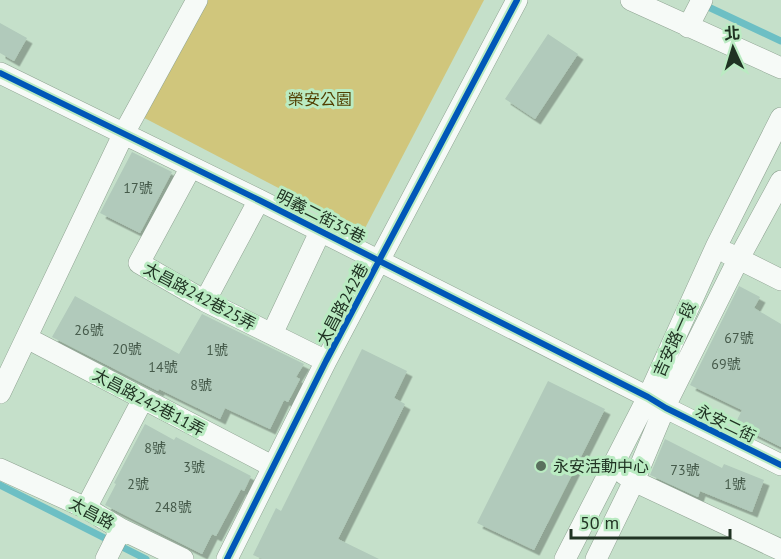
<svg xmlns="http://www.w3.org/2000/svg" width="781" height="559" viewBox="0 0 781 559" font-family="'PT Sans','Noto Sans TC',sans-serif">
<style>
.green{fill:#d0c67c}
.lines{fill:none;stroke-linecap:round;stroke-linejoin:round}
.stream{stroke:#6dbfc4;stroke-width:7}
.building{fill:#b1cabb;filter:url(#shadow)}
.minor-casing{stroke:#8fa392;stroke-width:22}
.minor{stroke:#f6faf7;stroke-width:21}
.cycleway-casing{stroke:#baebc2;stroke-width:10}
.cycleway{stroke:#0057b8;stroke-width:6}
.poi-dot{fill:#5a705d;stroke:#baebc2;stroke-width:2}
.labels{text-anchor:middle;stroke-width:6;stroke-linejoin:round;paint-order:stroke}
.number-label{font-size:14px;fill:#455a4a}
.park-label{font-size:16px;fill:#513e00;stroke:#baebc2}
.street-label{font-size:16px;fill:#203323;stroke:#baebc2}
.poi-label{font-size:16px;fill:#203323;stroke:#baebc2;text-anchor:start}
</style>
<defs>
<filter id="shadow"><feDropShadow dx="5.5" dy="5.5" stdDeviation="0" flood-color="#0004"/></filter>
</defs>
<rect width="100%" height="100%" fill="#c5e0ca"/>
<!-- green -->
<path class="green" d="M192,0h292l-121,232 -232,-121z"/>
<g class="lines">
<!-- stream -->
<path class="stream" d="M702,4l79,37
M0,485l146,74"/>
</g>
<!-- building -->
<path class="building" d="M0,23l27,15 -13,23 -14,-8z
M548,34l30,20 -43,65 -30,-20z
M132,152l40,20 -32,61 -40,-20z
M739,286l21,11 -6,11 27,16v123l-46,-23 7,-14 -52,-25z
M75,296l104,58 23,-40 102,50 -8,13 4,2 -12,23 -4,-2 -14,29 -45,-21 -5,11 -61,-30 -1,2 -106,-54z
M362,349l45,22 -13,27 11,6 -67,135 41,20h-117l-9,-4 23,-47 5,3z
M548,381l57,28 -71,141 -57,-27z
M145,424l29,16 2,-3 75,39 -7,15 -3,-2 -25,47 -4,-2 -10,20 -97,-49 11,-21 -2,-1z
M665,439l57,29 2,-4 40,16 -12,32 -52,-21 -2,6 -48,-22z"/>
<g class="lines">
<defs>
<path id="minor" d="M631,0l150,68
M688,27l14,-27
M0,73l259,127 389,197 18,11 115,57
M191,167l-52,96 66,38 121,60
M727,253l54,27
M205,301l54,-101
M272,334l48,-102
M27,338l245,128
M0,393l123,-258 74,-135
M0,469l86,39 35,21 62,30
M624,474l10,7 147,69
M86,508l57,-109
M106,559l15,-30
M227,559l99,-198 191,-361
M565,559l83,-162 68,-150 65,-129
M596,559l38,-78 33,-79 71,-142 43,-79"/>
</defs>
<!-- minor casing -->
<use href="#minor" class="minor-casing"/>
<!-- minor -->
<use href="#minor" class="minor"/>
<defs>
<path id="cycleway" d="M0,73l259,127 389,197 18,11 115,57
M227,559l99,-198 191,-361"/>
</defs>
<!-- cycleway casing -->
<use href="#cycleway" class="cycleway-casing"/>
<!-- cycleway -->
<use href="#cycleway" class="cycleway"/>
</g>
<!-- markers -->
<circle class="poi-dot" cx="541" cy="466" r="6"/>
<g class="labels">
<!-- number labels -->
<g class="number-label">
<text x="138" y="193">17號</text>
<text x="89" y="335">26號</text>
<text x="739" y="343">67號</text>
<text x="127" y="354">20號</text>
<text x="217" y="355">1號</text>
<text x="726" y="369">69號</text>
<text x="163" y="372">14號</text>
<text x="201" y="390">8號</text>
<text x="155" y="453">8號</text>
<text x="194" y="472">3號</text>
<text x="685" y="475">73號</text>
<text x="138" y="489">2號</text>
<text x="735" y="489">1號</text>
<text x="173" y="512">248號</text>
</g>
<!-- park labels -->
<g class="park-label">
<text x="320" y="105">榮安公園</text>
</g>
<!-- street labels -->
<g class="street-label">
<text transform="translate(321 216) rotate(27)" y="6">明義二街35巷</text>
<text transform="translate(200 296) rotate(28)" y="6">太昌路242巷25弄</text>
<text transform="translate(342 304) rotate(-62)" y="6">太昌路242巷</text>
<text transform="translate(674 339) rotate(-66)" y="6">吉安路一段</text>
<text transform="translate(149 402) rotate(28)" y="6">太昌路242巷11弄</text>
<text transform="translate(726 423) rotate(26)" y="6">永安二街</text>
<text transform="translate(92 513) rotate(28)" y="6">太昌路</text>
</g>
<!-- poi labels -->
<g class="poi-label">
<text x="553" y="472">永安活動中心</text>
</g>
</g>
<!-- north arrow -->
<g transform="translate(733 48) rotate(356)" stroke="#baebc2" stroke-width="4.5" paint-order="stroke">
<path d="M0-4.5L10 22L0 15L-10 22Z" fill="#203323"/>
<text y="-9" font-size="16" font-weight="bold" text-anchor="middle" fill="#203323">北</text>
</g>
<!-- scale -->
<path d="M571 529v9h159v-9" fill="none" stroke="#203323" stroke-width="3"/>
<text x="580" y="529" font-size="18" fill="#203323" stroke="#baebc2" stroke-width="4.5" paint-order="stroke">50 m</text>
</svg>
